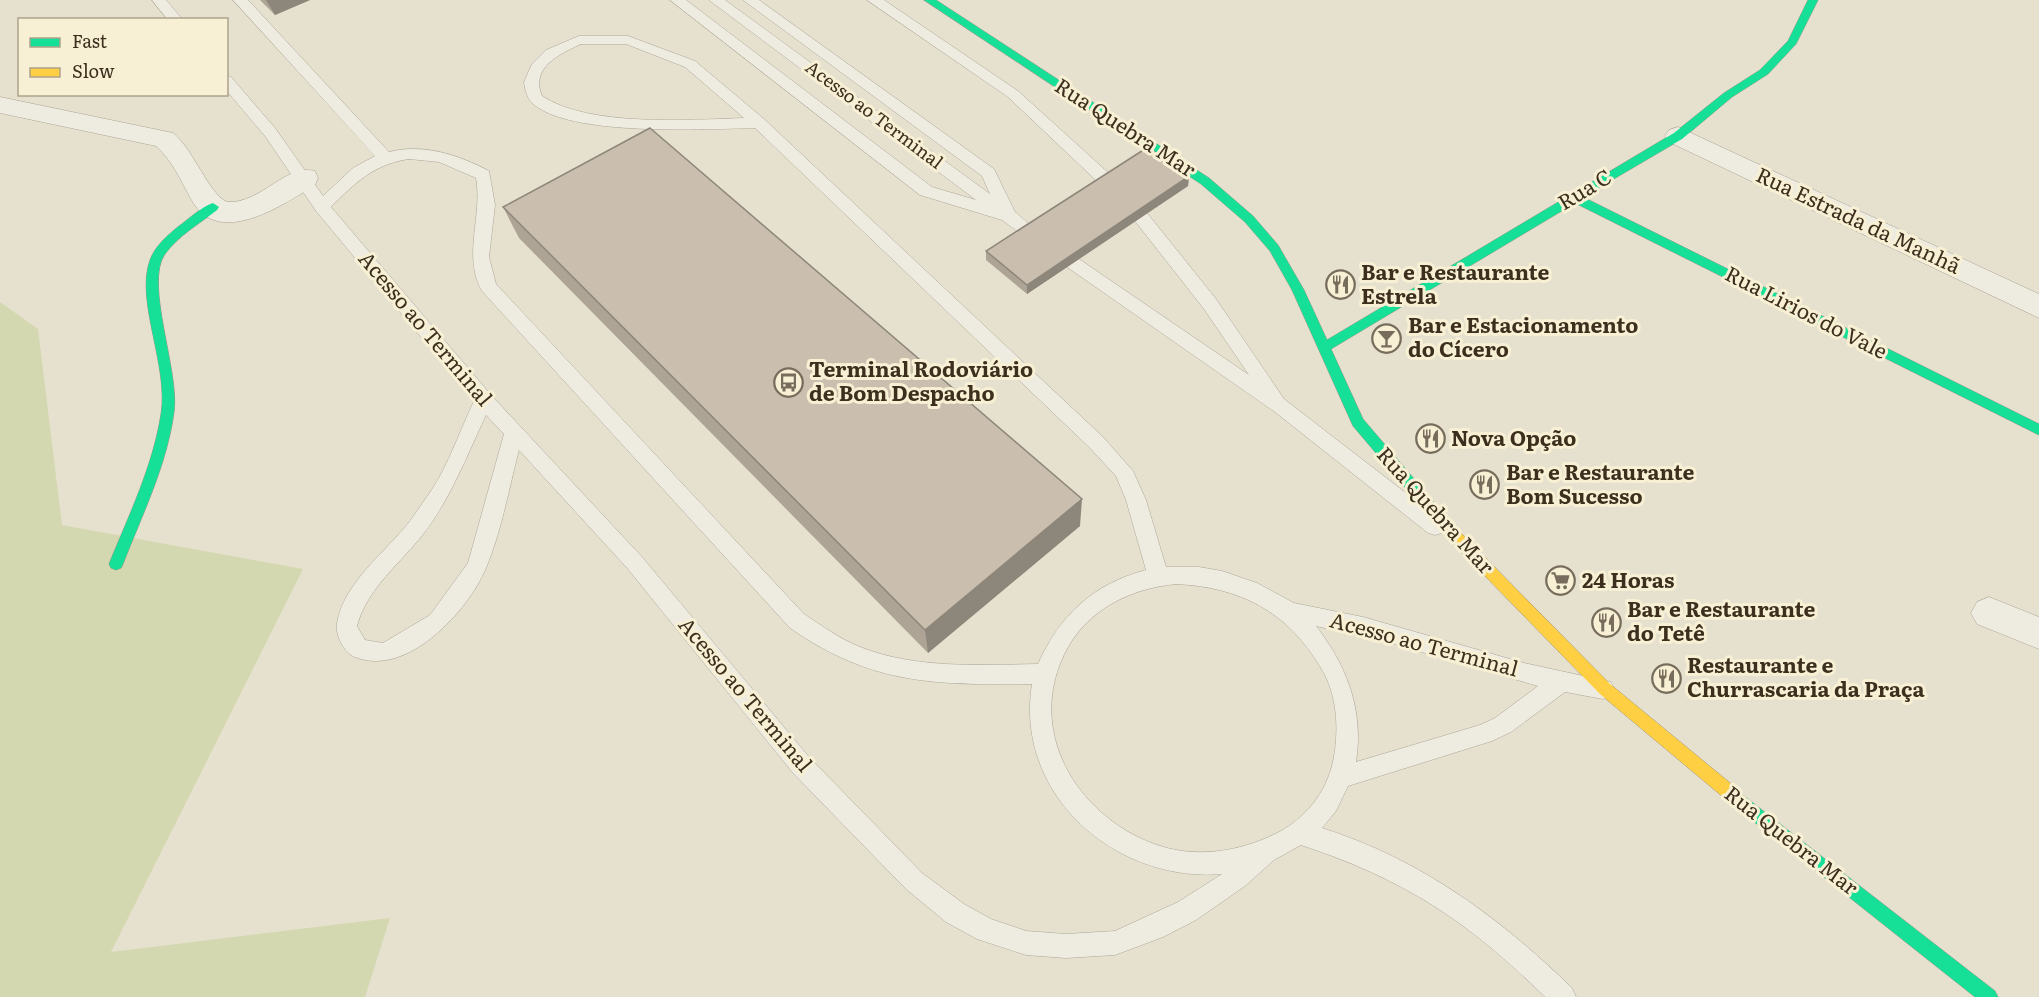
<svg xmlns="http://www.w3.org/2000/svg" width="2039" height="997" viewBox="0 0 2039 997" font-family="Literata,serif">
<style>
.green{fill:#d4d8b0}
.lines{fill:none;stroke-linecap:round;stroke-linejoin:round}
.lane-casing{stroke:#aca697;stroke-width:1}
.street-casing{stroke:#aca697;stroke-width:1}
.fast-casing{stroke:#9b9587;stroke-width:1}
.slow-casing{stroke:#9b9587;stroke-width:1}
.lane{fill:#eeebe0;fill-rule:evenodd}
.street{fill:#eeebe0;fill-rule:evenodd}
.fast{fill:#16e098;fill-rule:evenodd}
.slow{fill:#ffcf43;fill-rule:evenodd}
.wall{fill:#aea496}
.shaded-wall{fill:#8d867a}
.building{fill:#cabfaf;stroke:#8d867a;stroke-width:1.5}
.labels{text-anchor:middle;stroke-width:6;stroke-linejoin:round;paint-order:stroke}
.far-street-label{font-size:18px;fill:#3c2f1e;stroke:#f8f0d4}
.street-label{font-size:21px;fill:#3c2f1e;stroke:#f8f0d4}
.poi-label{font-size:21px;font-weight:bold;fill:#3c2f1e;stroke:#f8f0d4;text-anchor:start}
</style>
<rect width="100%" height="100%" fill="#e6e1ce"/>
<!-- green -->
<path class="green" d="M0,302l38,27 24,196 241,44 -192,383 279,-34 -25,79h-365z"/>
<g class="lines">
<defs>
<path id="lane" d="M152,0h14l17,20h-15z
M233,0h15l141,152c34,-9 70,3 100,19l6,34 -6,52 7,27 308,330c18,12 36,25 56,33 56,22 119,18 178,17 22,-49 55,-80 108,-94l-20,-70 -10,-24 -27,-29 -334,-319c-50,1 -186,9 -223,-25 -5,-5 -7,-14 -8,-21l8,-18 14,-14 33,-14h49l67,25 69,58 339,318 30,34 13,29 20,67h33l23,4 35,12 37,20 69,14 161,46 87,19 3,7 -3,7 -8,3 -38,-7 -54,40 -19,9 -144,45 -12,25 -14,17c98,31 177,89 250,160l4,9h-31c-77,-76 -141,-118 -244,-152l-27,15 -29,26 -49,34 -33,17 -48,18 -49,3 -40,-3 -49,-16 -31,-17 -40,-33 -113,-116 -165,-204 -109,-119c-10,38 -18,83 -33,118 -18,43 -79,110 -131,89 -11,-4 -20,-22 -18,-34 7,-41 49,-71 73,-102 7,-10 14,-20 21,-30 18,-27 29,-61 43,-90l-158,-190 -51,-75 -39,-46v-15l5,2 44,51 48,68 30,-28 22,-12zM581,44h45l59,23 59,51c-56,2 -155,9 -202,-22 -12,-29 18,-42 39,-52zM409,159l30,3 37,16c7,38 -14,78 6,113l308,337c82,57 145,57 242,56 -18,111 84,199 190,190l-44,28 -63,29 -49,3 -40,-3 -35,-12 -27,-15 -42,-31 -113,-116 -167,-200 -151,-162 -160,-188c24,-24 43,-43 78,-48zM486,415l18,19 -36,129 -38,52 -47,28 -18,-3 -8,-14c10,-38 44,-63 67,-93 27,-35 43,-78 62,-118zM1176,584c65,3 112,28 145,84 16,26 18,59 13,88 -5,32 -25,59 -53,75 -34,18 -75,27 -114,17 -78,-21 -139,-103 -107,-184 19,-50 65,-75 116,-80zM1316,626l78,18 144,42 -43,32 -15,7 -124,37c8,-52 -9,-96 -40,-136z
M670,0h16l246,187 44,13 -267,-200h16l265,194 -8,-18 -239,-176h16l235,169 21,43 23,20 -2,4h-12l-22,-16 -82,-25z
M867,0h17l134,91 96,87 2,4 -2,4h-12l-94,-89z
M1141,211l6,2 69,86 68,100 158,122 3,6 -3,6 -7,2 -7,-2 -153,-121 -208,-145 -2,-4 2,-4h12l170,116 -45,-66 -69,-88 -2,-4z"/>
<path id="street" d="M0,97l173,36c21,17 35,60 54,69 34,2 59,-39 88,-31l3,7 -3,7c-29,18 -93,62 -121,19 -12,-20 -20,-42 -38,-58l-156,-33z
M1678,127l361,167v24l-370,-176 -4,-6 4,-6z
M1989,597l50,20v32l-62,-25 -6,-11 6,-11z"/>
<path id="fast" d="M924,0h12l273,178 44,38 25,29 26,45 23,50 347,-207 50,-40 36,-23 28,-29 20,-41h10l-22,44 -28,30 -36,23 -50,42 -99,58 456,227v11l-464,-232 -244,146 32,70 94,110 2,4 -2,4 -5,2 -5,-2 -94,-111 -61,-136 -22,-39 -25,-29 -44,-38z
M213,203l6,4 -2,3c-18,14 -39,26 -52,44 -21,29 15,118 9,158 -7,53 -32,103 -51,152l-2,4 -5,2 -5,-2 -2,-4c20,-49 44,-98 52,-150 8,-48 -26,-113 -11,-154 5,-14 18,-25 29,-34 10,-7 22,-19 34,-23z
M1735,789l260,202 3,6h-23l-246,-195 -2,-5 2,-5z"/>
<path id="slow" d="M1452,527l5,2 153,155 131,108 2,5 -2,5 -6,3 -6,-3 -129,-108 -153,-157 -2,-4 2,-4z"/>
</defs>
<!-- lane casing -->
<use href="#lane" class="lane-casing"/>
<!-- street casing -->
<use href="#street" class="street-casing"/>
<!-- fast casing -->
<use href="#fast" class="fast-casing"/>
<!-- slow casing -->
<use href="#slow" class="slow-casing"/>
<!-- lane -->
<use href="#lane" class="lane"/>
<!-- street -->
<use href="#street" class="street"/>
<!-- fast -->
<use href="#fast" class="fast"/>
<!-- slow -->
<use href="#slow" class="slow"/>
</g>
<!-- wall -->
<path class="wall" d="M260,0h50l-35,15z
M1189,176l-1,10 -161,108 -41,-34v-9z
M503,207l577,319 -152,127 -409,-415z"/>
<!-- shaded-wall -->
<path class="shaded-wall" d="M266,0h44l-35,15z
M1189,176l-1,10 -161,108v-9z
M1082,499l-2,27 -152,127 -3,-23z"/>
<!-- building -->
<path class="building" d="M650,128l432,371 -157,131 -422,-423z
M1148,147l41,29 -162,109 -41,-34z"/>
<!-- icons -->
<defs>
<symbol id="restaurant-ring" viewBox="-11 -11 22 22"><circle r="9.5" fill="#f8f0d4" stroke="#786d5c" stroke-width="1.5"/><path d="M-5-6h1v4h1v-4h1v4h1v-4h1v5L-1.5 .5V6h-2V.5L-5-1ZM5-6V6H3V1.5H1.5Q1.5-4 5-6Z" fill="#786d5c"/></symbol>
<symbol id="bar-ring" viewBox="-11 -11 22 22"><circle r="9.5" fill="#f8f0d4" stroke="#786d5c" stroke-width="1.5"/><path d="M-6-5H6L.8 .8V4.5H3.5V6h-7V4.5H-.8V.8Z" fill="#786d5c"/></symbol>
<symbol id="bus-ring" viewBox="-11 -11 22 22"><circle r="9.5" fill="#f8f0d4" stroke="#786d5c" stroke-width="1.5"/><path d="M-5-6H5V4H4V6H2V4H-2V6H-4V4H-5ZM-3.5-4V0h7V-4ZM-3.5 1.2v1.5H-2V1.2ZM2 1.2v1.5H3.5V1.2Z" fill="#786d5c"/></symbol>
<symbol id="supermarket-ring" viewBox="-11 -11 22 22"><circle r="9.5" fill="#f8f0d4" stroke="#786d5c" stroke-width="1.5"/><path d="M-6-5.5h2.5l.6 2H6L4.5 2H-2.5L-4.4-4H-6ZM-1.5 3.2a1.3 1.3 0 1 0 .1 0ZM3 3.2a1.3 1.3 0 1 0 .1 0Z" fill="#786d5c"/></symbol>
</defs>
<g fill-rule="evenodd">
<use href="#restaurant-ring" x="1324" y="268" width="33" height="33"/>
<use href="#bar-ring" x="1370" y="322" width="33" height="33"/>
<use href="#bus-ring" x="772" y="366" width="33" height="33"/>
<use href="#restaurant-ring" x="1414" y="422" width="33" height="33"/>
<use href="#restaurant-ring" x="1468" y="468" width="33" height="33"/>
<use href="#supermarket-ring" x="1544" y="564" width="33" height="33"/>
<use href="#restaurant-ring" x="1590" y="606" width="33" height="33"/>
<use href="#restaurant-ring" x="1650" y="662" width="33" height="33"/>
</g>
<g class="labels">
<!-- far-street labels -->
<g class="far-street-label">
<text transform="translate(874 115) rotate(37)" y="6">Acesso ao Terminal</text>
</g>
<!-- street labels -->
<g class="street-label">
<text transform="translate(1125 128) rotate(33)" y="7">Rua Quebra Mar</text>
<text transform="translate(1585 190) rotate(-31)" y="7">Rua C</text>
<text transform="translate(1858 221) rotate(25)" y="7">Rua Estrada da Manhã</text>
<text transform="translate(1806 313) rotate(27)" y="7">Rua Lirios do Vale</text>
<text transform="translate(425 329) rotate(50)" y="7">Acesso ao Terminal</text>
<text transform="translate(1435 511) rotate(48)" y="7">Rua Quebra Mar</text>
<text transform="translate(1424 645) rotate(15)" y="7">Acesso ao Terminal</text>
<text transform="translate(745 695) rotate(50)" y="7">Acesso ao Terminal</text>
<text transform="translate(1791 841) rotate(38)" y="7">Rua Quebra Mar</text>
</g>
<!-- poi labels -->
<g class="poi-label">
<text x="1361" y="280">Bar e Restaurante<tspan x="1361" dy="24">Estrela</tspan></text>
<text x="1408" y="333">Bar e Estacionamento<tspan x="1408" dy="24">do Cícero</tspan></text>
<text x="809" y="377">Terminal Rodoviário<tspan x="809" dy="24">de Bom Despacho</tspan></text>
<text x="1451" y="446">Nova Opção</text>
<text x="1506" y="480">Bar e Restaurante<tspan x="1506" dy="24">Bom Sucesso</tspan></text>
<text x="1582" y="588">24 Horas</text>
<text x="1627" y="617">Bar e Restaurante<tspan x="1627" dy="24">do Tetê</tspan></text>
<text x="1687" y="673">Restaurante e<tspan x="1687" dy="24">Churrascaria da Praça</tspan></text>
</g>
</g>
<!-- legend -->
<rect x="18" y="18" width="210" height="78" fill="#f8f0d4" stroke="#ada38b" stroke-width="1.5"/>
<rect x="30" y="38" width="30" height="9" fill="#16e098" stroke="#ada38b" stroke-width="1.5"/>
<text x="72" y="48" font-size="18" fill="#3c2f1e">Fast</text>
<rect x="30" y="68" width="30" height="9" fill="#ffcf43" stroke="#ada38b" stroke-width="1.5"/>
<text x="72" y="78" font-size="18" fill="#3c2f1e">Slow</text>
</svg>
